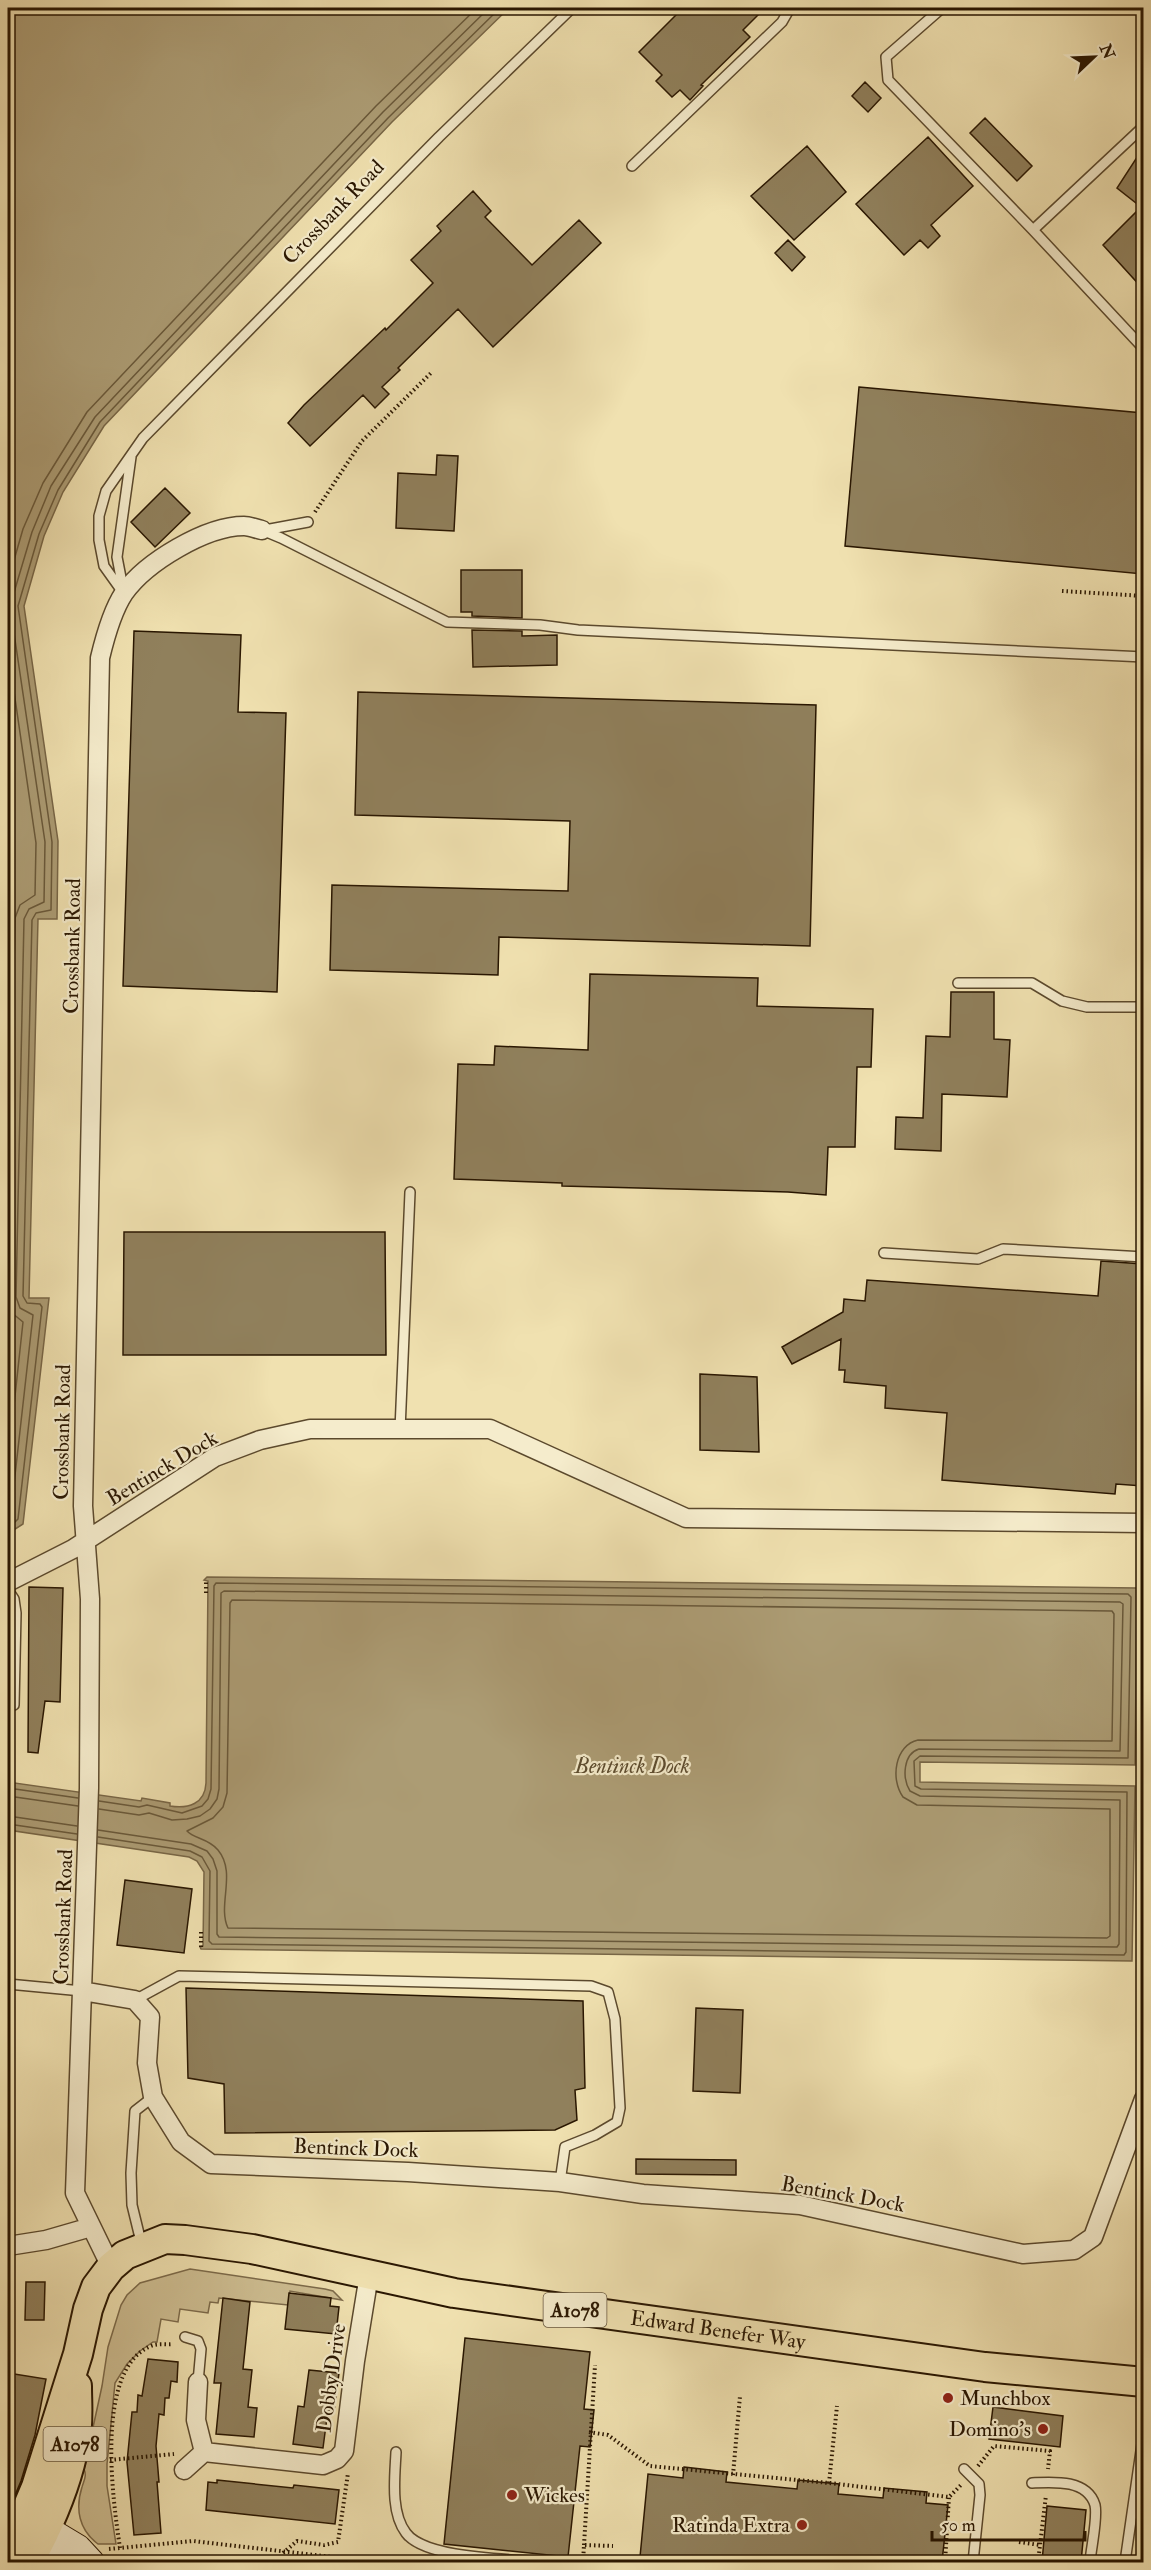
<svg xmlns="http://www.w3.org/2000/svg" width="1151" height="2570" viewBox="0 0 1151 2570" font-family="'IM FELL Double Pica',serif">
<style>
.green{fill:#cebe92;stroke:#7c6a4a;stroke-width:1.5}
.water{fill:#ac9c74;stroke:#786646;stroke-width:1.5}
.lines{fill:none;stroke-linecap:round;stroke-linejoin:round}
.shore{stroke:#6a593a;stroke-width:1.5}
.building{fill:#90805c;stroke:#291601;stroke-width:1.5}
.lane-casing{stroke:#5b492d;stroke-width:12}
.street-casing{stroke:#5b492d;stroke-width:21}
.secondary-casing{stroke:#291601;stroke-width:28}
.primary-casing{stroke:#291601;stroke-width:32}
.path{stroke:#291601;stroke-width:4;stroke-dasharray:1.5 3;stroke-linecap:butt}
.lane{stroke:#f5eccc;stroke-width:9}
.street{stroke:#f5eccc;stroke-width:18}
.secondary{stroke:#f5eccc;stroke-width:26}
.primary{stroke:#f0e1b0;stroke-width:28}
.poi-dot{fill:#8f2418;stroke:#f5eccc;stroke-width:2}
.labels{text-anchor:middle;stroke-width:4.5;stroke-linejoin:round;paint-order:stroke}
.shield{fill:#f5eccc;stroke:#66563e;stroke-width:1.5}
.shield-label{font-size:20px;font-weight:bold;fill:#291601}
.street-label{font-size:21px;fill:#291601;stroke:#f5eccc}
.poi-label{font-size:21px;fill:#291601;stroke:#f5eccc;text-anchor:start}
.water-label{font-size:22px;font-style:italic;fill:#5d4c2f;stroke:#f5eccc}
</style>
<rect width="100%" height="100%" fill="#f0e1b0"/>
<filter id="stains"><feTurbulence type="fractalNoise" baseFrequency=".00333" numOctaves="4"/><feColorMatrix values="0 0 0 0 .2 0 0 0 0 .09 0 0 0 0 .02 0 0 0 .5 -.17"/></filter>
<radialGradient id="worn" r=".72"><stop offset=".6" stop-color="#630" stop-opacity="0"/><stop offset="1" stop-color="#630" stop-opacity=".3"/></radialGradient>
<!-- green -->
<path class="green" d="M190,2269l135,20 8,2 9,9 -52,-9 -2,14 -69,-7 -1,5 -8,-1 -2,11 -28,-4 -2,13 -17,-3 -4,23h-4l-13,9 -13,13 -12,19 -8,81v22l9,58h-18c-19,-14 -23,-35 -16,-57 2,-7 5,-11 2,-18l18,-83 6,-39 13,-42 6,-10 13,-12z"/>
<!-- water -->
<path class="water" d="M8,8h501l-117,114 -288,304 -41,66 -19,44 -20,70 34,235 -1,78h-19l-9,379h20l-26,226 -11,7 -4,-11z
M207,1577l930,11 -2,177 -215,-3v20l215,4 -3,175 -931,-12 -1,-2 3,-1 1,-74 -7,-11 -8,-4 -181,-27v-48l133,19 1,-3 28,5v3c18,3 35,-2 36,-23l2,-202 -4,-1z"/>
<g class="lines">
<!-- shore -->
<path class="shore" d="M8,581l15,-52 20,-46 44,-71 289,-306 101,-98
M8,650l28,193 -1,52 -15,10 -5,13 -7,336
M8,1303l4,10 11,9 -15,139
M8,1513l3,-2 22,-196 -13,-7 -4,-11 8,-378 5,-10 15,-7 1,-60 -35,-236 22,-74 19,-46 44,-69 288,-305 106,-104
M8,1521l7,1 3,-3 24,-212 -2,-3 -13,-1 -4,-7 9,-376 4,-7 15,-3 1,-68 -34,-236 21,-72 19,-44 42,-68 288,-304 112,-110
M232,1600l880,11 2,3 -2,127 -194,-1c-23,5 -28,39 -15,57l14,8 193,4v127l-3,2 -879,-10c-11,-23 9,-55 -10,-78 -10,-12 -24,-11 -31,-19l26,-13 10,-11 4,-14 3,-190z
M8,1788l70,10
M8,1796l70,10
M8,1816l69,10
M8,1824l69,10
M98,1830l93,14 16,7 6,8 4,12v63l2,3 898,10 2,-3 1,-144 -200,-4 -10,-5c-8,-13 -7,-37 9,-42l201,2 3,-147 -3,-2 -896,-11 -3,2 -2,196 -2,10 -7,10 -10,7 -13,3 -15,1 -23,-7 -10,2 -40,-6
M98,1837l92,14 12,6 8,14 -1,70 3,3 912,11 2,-3 1,-160 -206,-3 -6,-3 -1,-25 6,-5 208,2 3,-161 -3,-3 -912,-11 -2,3 -3,203 -3,10 -6,7 -20,7 -35,-8 -8,2 -40,-6"/>
</g>
<!-- building -->
<path class="building" d="M683,8h82l-22,22 7,7 -49,48 2,1 -13,14 -10,-10 -8,7 -16,-16 6,-6 -23,-23z
M865,82l16,16 -13,14 -16,-16z
M985,118l47,48 -15,15 -47,-48z
M928,137l45,49 -42,39 9,11 -12,12 -8,-8 -16,15 -48,-51z
M807,146l39,46 -52,48 -43,-44z
M1143,148v141l-40,-44 38,-38 -24,-19z
M473,191l18,20 -6,6 47,48 47,-45 22,23 -108,104 -35,-38 -60,59 2,2 -18,17 7,7 -14,14 -12,-13 -53,51 -22,-23 16,-18 81,-77 1,2 47,-47 -22,-23 30,-29 -4,-5z
M788,240l17,17 -13,14 -17,-18z
M859,387l284,26v161l-298,-28z
M437,455l21,1 -4,75 -58,-3 2,-55 38,2z
M165,488l25,25 -35,34 -24,-25z
M461,570h61v48l-50,-2v-4h-11z
M472,630l50,1v5l35,-1v30l-84,2z
M134,631l107,4 -3,77 48,1 -9,279 -154,-6z
M358,692l458,13 -6,241 -311,-9 -1,38 -168,-5 2,-85 236,6 2,-70 -215,-6z
M590,974l168,4 -1,28 116,3 -2,58h-14l-2,80h-27l-2,48 -38,-3 -226,-6v-3l-108,-4 4,-115 36,1 1,-19 93,4z
M951,992h43v47l16,1 -3,57 -65,-3 -1,57 -46,-2 1,-32 27,1 3,-82 24,1z
M124,1232h261l1,123h-263z
M1101,1261l42,3v222l-27,-2 -1,10 -173,-14 5,-67 -62,-5 1,-22 -42,-4 1,-12h-6l2,-31 -49,25 -10,-17 61,-35 1,-13 21,2 2,-21 231,16z
M700,1374l57,3 2,75 -59,-2z
M29,1587l34,1 -3,114 -15,-1 -7,52 -10,-1z
M125,1880l67,9 -8,64 -67,-8z
M186,1988l397,13 2,87 -10,2 2,30 -22,10 -330,3 -1,-49 -36,-6z
M696,2008l47,2 -3,83 -47,-2z
M636,2159l100,1v15l-100,-1z
M26,2282h19l-1,38h-19z
M289,2293l42,5 -1,8 9,1 -3,27 -51,-5z
M223,2298l27,4 -7,67 9,1 -4,37 9,1 -3,29 -38,-3 5,-51h-7z
M465,2338l125,14 -6,57 10,1 -4,37 -10,-1 -12,111 -124,-13z
M148,2359l30,3 -1,20 -6,-1 -2,17h-4l-1,17 -5,-1 -3,32 3,36h-2l4,51 -27,2 -7,-73 5,-50h5l1,-17 4,1z
M309,2370l30,3 -5,38 -6,-1 -5,38 -30,-4 5,-38 6,1z
M8,2373l38,6 -11,56 -14,46 -13,31z
M993,2407l70,9 -3,31 -71,-8z
M684,2467l43,5 -1,10 71,7 1,-9 41,4 -1,10 45,4 1,-10 43,4 -1,11 22,2 -6,57h-252l-50,-5 8,-83 35,4z
M217,2480l76,8 1,-3 45,5 -4,34 -129,-14 2,-28 9,1z
M1047,2506l39,4 -5,52h-39z"/>
<g class="lines">
<defs>
<path id="lane" d="M942,8l-56,49 2,23 145,150 111,119
M632,166l150,-144 8,-14
M1033,230l111,-104
M262,530l19,8 166,84 93,3 38,5 566,27
M265,530l43,-8
M123,588l-6,-31 14,-100
M124,594l-20,-28 -5,-26v-24l7,-25 37,-53 296,-301 133,-129
M958,983h74l30,18 25,6h57
M884,1253l94,6 25,-10 141,8
M400,1430l10,-238
M8,1590l6,9 2,14 -2,92
M8,1984l74,7
M135,2000l44,-24 412,10 17,6 7,27 5,89 -3,14 -22,13 -30,12 -5,35
M142,2246l-10,-41 -1,-32 4,-62 18,-14
M185,2337l13,4 3,8 -3,33
M396,2452c-1,24 -6,60 10,81 19,26 104,26 136,29
M964,2469l15,15 1,11 -7,67
M1032,2483c21,-1 55,-4 63,22 3,13 -4,43 -5,57
M1125,2562l19,-132"/>
<path id="street" d="M8,1582l65,-33 142,-92 45,-17 50,-11h180l196,89 458,5
M82,1991l53,9 15,17 -3,46 6,34 28,45 30,22 197,8 152,10 83,12 157,11 223,49 51,-4 19,-13 51,-138
M8,2246l38,-6 45,-13
M111,2267l-36,-74 14,-405 1,-189 -7,-93 17,-848c5,-21 12,-47 24,-65 22,-31 82,-67 120,-67 6,0 12,3 18,4
M198,2382l-2,38 8,32 119,13 14,-6 7,-8 11,-90 14,-86
M184,2470l20,-18"/>
<path id="secondary" d="M28,2518l50,30 13,14
M18,2541l35,21"/>
<g id="primary">
<path id="s1" d="M8,2553l28,-66 42,-133 10,-45 8,-22 15,-20 14,-12 40,-16 20,1 67,9 202,44 531,74 159,15"/>
<path d="M29,2562c21,-38 38,-77 46,-120 4,-18 2,-38 2,-56"/>
</g>
</defs>
<!-- lane casing -->
<use href="#lane" class="lane-casing"/>
<!-- street casing -->
<use href="#street" class="street-casing"/>
<!-- secondary casing -->
<use href="#secondary" class="secondary-casing"/>
<!-- primary casing -->
<use href="#primary" class="primary-casing"/>
<!-- path -->
<path class="path" d="M315,512l47,-71 70,-69
M1062,591l82,5
M206,1593v-13
M201,1947v-15
M589,2432l19,3 42,31 179,17 120,14 12,-12
M110,2460l64,-6
M978,2466l16,-20 56,5 -2,18
M733,2475l7,-79
M829,2483l8,-77
M1019,2542l21,3
M584,2545l11,-180
M120,2548c-7,-47 -26,-179 31,-202 7,-3 15,-1 22,-2
M109,2549l84,-8 183,21
M283,2553l14,-12 27,4 14,-3 10,-69
M583,2562l1,-17 29,1
M945,2562l4,-65
M1038,2562l8,-67"/>
<!-- lane -->
<use href="#lane" class="lane"/>
<!-- street -->
<use href="#street" class="street"/>
<!-- secondary -->
<use href="#secondary" class="secondary"/>
<!-- primary -->
<use href="#primary" class="primary"/>
</g>
<!-- markers -->
<g class="poi-dot">
<circle cx="948" cy="2398" r="6"/>
<circle cx="1043" cy="2429" r="6"/>
<circle cx="512" cy="2495" r="6"/>
<circle cx="802" cy="2525" r="6"/>
</g>
<g class="labels">
<!-- shield labels -->
<g class="shield">
<rect x="543.5" y="2293" width="63" height="34" rx="4.5"/>
<rect x="43.5" y="2427" width="63" height="34" rx="4.5"/>
</g>
<g class="shield-label">
<text x="575" y="2317">A1078</text>
<text x="75" y="2451">A1078</text>
</g>
<!-- street labels -->
<g class="street-label">
<text transform="translate(333 212) rotate(-46)" y="7">Crossbank Road</text>
<text transform="translate(72 946) rotate(-89)" y="7">Crossbank Road</text>
<text transform="translate(62 1432) rotate(-89)" y="7">Crossbank Road</text>
<text transform="translate(162 1468) rotate(-31)" y="7">Bentinck Dock</text>
<text transform="translate(63 1917) rotate(-88)" y="7">Crossbank Road</text>
<text transform="translate(356 2148) rotate(2)" y="7">Bentinck Dock</text>
<text transform="translate(843 2194) rotate(10)" y="7">Bentinck Dock</text>
<text dy="7" stroke="none"><textPath href="#s1" startOffset="928">Edward Benefer Way</textPath></text>
<text transform="translate(331 2378) rotate(-82)" y="7">Dobby Drive</text>
</g>
<!-- poi labels -->
<g class="poi-label">
<text x="960" y="2405">Munchbox</text>
<text x="1031" y="2436" text-anchor="end">Domino's</text>
<text x="524" y="2502">Wickes</text>
<text x="790" y="2532" text-anchor="end">Ratinda Extra</text>
</g>
<!-- water labels -->
<g class="water-label">
<text x="632" y="1773">Bentinck Dock</text>
</g>
</g>
<!-- margin -->
<rect width="1151" height="2570" fill="none" stroke="#f0e1b0" stroke-width="30"/>
<rect x="9" y="9" width="1133" height="2552" fill="none" stroke="#291601" stroke-width="3"/>
<rect x="15" y="15" width="1121" height="2540" fill="none" stroke="#291601" stroke-width="1.5"/>
<!-- north arrow -->
<g transform="translate(1094 57) rotate(67)" stroke="#f5eccc" stroke-width="4.5" paint-order="stroke">
<path d="M0-4.5L10 22L0 15L-10 22Z" fill="#291601"/>
<text y="-9" font-size="16" font-weight="bold" text-anchor="middle" fill="#291601">N</text>
</g>
<!-- scale -->
<path d="M932 2531v9h153v-9" fill="none" stroke="#291601" stroke-width="3"/>
<text x="941" y="2531" font-size="18" fill="#291601" stroke="#f5eccc" stroke-width="4.5" paint-order="stroke">50 m</text>
<rect width="100%" height="100%" filter="url(#stains)"/>
<rect width="100%" height="100%" fill="url(#worn)"/>
</svg>
